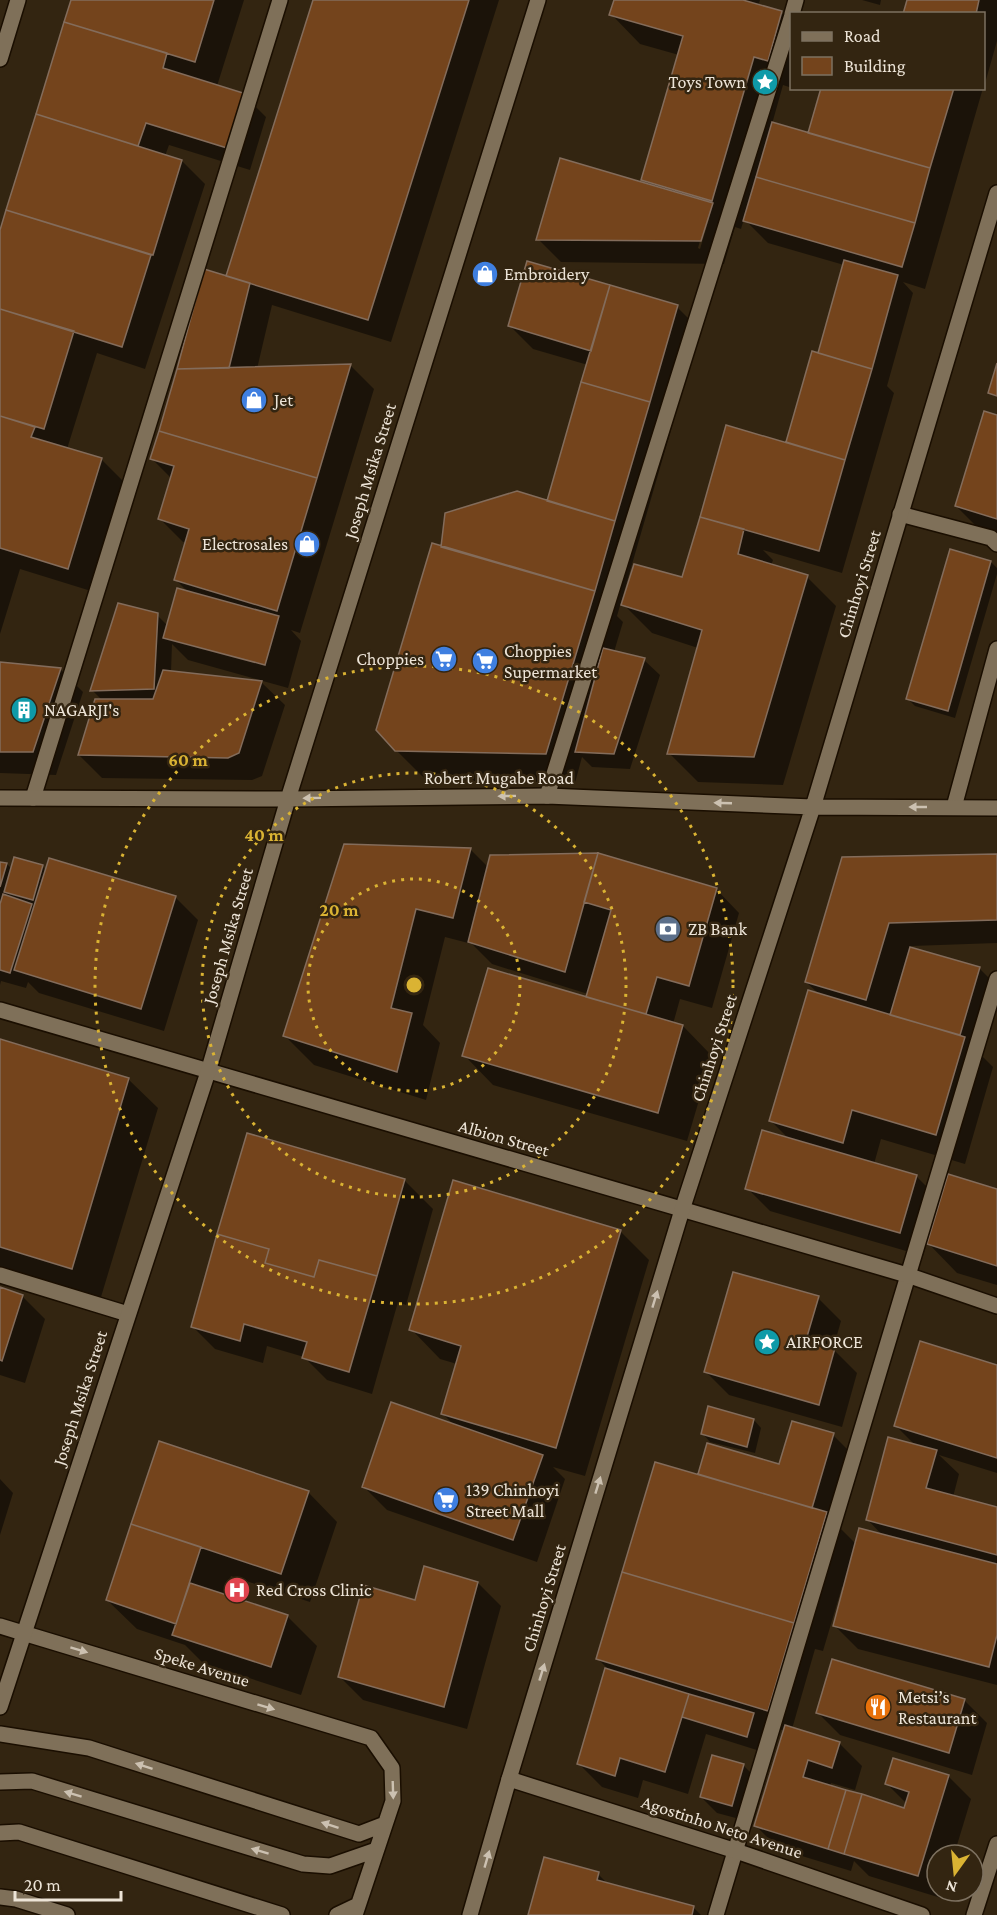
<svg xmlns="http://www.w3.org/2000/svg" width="997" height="1915" viewBox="0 0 997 1915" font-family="'Crimson Pro',serif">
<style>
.shadow{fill:#0007;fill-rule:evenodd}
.building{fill:#74441c;stroke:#836c5b;stroke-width:1.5}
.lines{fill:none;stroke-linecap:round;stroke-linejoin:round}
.lane-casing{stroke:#1a0e00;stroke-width:18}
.street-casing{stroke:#1a0e00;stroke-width:18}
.secondary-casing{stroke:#1a0e00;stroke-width:18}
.lane{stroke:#7f7059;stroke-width:15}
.street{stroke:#7f7059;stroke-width:15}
.secondary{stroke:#7f7059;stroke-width:15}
.oneway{fill:#ccc1b1}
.ring{fill:none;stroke:#dab333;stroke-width:3;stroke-dasharray:3 6}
.labels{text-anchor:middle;stroke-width:5;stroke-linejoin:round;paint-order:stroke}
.poi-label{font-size:18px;fill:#ede4d7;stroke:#332511;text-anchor:start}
.street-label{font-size:18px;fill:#ede4d7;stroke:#332511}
.centre{fill:#dab333;stroke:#332511;stroke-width:3}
.ring-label{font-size:18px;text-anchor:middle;font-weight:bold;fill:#dab333;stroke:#332511;stroke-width:5;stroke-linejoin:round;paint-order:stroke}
</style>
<rect width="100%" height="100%" fill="#332511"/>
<!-- shadow -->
<path class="shadow" d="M72,0h172l-27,86 26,8 23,23 -16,53 -81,-25 -4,11 17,5 23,23 -60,185 -48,-16 -30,96 34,10 23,23 -33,109 -71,-22 -20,65v-401z
M315,0h184l-108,342 -119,-37 -15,64 94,-3 23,23 -74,244 -9,-3 10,11 -13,47 -100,-28 -16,-16 -1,28 91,11 23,22 -23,71 -10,4 -150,-2 -23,-23 23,-55 -10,-10 65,-75 11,11 20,-34 -12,-12 11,-37 -4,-1 -23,-23 12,-40 -20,-20 75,-181z
M615,0h145l-2,6 23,7 11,10v65l-9,-3 -11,39 37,11 14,-47h160l-58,201 -22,-7 10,11 -26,93 7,7 -52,180 -79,-23 10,10 -2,6 36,11 29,29 -53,179 -85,-3 -29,-29 29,-105 -46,-15 -31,-31 3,1 59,-24 104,-135 26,-91 10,3 21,-91 -76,-22 -24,-24 -3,10 -6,-2 -11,37 -163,-2 -23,-23 111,-53 -6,-7 36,-124 -39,-11 -29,-30zM706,219h3l-9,30 -2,-1z
M862,0h19l-1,5z
M909,0h88v41l-13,46v-73h-79z
M677,307l23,23 -83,286 6,6 -9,30 30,8 16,15 -30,94 -38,-2 -10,-10 -7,26 -149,-3 -30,-30 46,-202 106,-46 40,-137 -55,-16 -23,-23z
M997,416v118l-18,-5 -23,-23z
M991,562l6,6v6l-42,144 -40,-12 -7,-7z
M0,663l60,6 23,23 -27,83 -56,-2z
M470,849l18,18 228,22 23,24 -27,95 -32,-9 -7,25 10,2 29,30 -25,85 -194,-56 -29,-30 127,-55 -3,-6 -96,-30 -20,-20 -27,-7 -22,88 17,18 -14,57 -112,-35 -30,-30z
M997,856v87l-85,3 -1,2 68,20 16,16 -19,66 17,17 -28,97 -84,-25 -7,25 42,12 25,25 56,-10v94l-40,-12 -30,-31 -4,14 -153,-45 -23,-23 43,-48 -19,-19 49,-126 -14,-13 37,-123z
M0,864h7l5,5 30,-3 4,5 129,26 23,23 -34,111 -125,-38 -11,-11 -2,6 -25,-7 -1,4z
M0,1040l128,39 30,29 -57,189 -101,-30z
M404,1180l29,29 -27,96 -8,-3 -26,92 -45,-14 -23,-23 -37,-11 -4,17 -48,-14 -23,-23z
M620,1231l29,29 -64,216 -32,-9 12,12 -28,83 -150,-52 -23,-23 91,-61 -12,-12 14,-50 -17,-5 -29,-30z
M0,1289l22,7 23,23 -20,64 -25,-8z
M818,1298l23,23 -8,28 24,24 -15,54 -113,-32 -23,-23z
M997,1366v107l-58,-18 20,19 -6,23 44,12v176l-139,-36 -23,-23 10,-38 -3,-1 -19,64 -8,-2 -23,80 47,14 23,23 -7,24 -24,-7 -1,4 75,22 2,-5 -20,-20 61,-8 23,23 -17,56h-17v36h6l-2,7 -72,-22 -15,-15 -3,10 -72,-22 -23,-23 29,-95 -21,-6 5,5 -6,22 -57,-18 -18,60 -45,-14 -5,18 -36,-11 -23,-23 28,-96 -9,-9 101,-183 9,-31 72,21 53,-31 23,23 -20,66 20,20 28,-7 -17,-18 49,-73 -21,-21z
M709,1408l45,12 7,8 -6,25 -45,-11 -7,-8z
M160,1443l148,49 29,30 -27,80 -79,-26 -7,20 63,20 30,30 -16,49 -98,-32 -18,-18 -48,-16 -30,-29z
M0,1479l13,14 -13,42z
M478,1583l23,23 -34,123 -104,-29 -23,-23 76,-75z
M964,1700l23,23 -15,52 -132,-40 -23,-23z
M743,1765l16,16 -12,40 -30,-8 -16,-16z
M598,1874l11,11 85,23 7,7h-171z"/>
<!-- building -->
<path class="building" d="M71,0h143l-19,62 -131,-40z
M313,0h156l-101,320 -142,-44z
M614,0h129l39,11 -14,50 -14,-4 -42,144 -71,-21 42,-144 -74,-21z
M907,0h72l-3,14h-73z
M64,22l103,31 -4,15 80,25 -16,55 -81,-25 -8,23 -102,-32z
M821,88h133l-24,80 -122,-35z
M36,114l146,46 -29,95 -147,-45z
M772,122l158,46 -15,55 -159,-46z
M560,158l153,45 -12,38 -165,-1z
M756,177l159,46 -13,44 -159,-46z
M6,210l145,45 -29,92 -122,-38v-79z
M844,260l54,15 -26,94 -54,-16z
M527,261l83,24 -19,66 -83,-25z
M204,269l46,14 -21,85 -52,1z
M610,285l68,20 -28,97 -69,-20z
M0,309l74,22 -30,98 -44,-13z
M812,351l60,18 -27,91 -59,-18z
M997,363v33l-9,-3z
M351,364l-34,114 -158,-47 18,-62z
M581,382l69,20 -35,119 -68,-20z
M984,411l13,4v104l-42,-13z
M0,416l35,11 -4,10 71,21 -34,111 -68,-21z
M726,425l119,35 -26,91 -119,-34z
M159,431l158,47 -40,133 -103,-31 15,-51 -31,-10 16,-53 -24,-7z
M517,491l98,30 -20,70 -154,-44 4,-34z
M700,517l44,12 -6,25 70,21 -54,182 -87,-3 35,-124 -81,-25 13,-41 48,13z
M432,543l163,48 -49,163 -151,-3 -19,-21z
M950,549l41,12 -43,150 -42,-12z
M177,588l102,28 -14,49 -102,-27z
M118,603l40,10 -4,76 -64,2z
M603,648l42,10 -31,96 -39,-2z
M0,662l61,6 -28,84h-33z
M163,670l99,11 -23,72 -11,5 -150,-3 17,-56h58z
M344,844l127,4 -18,70 -37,-9 -25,99 21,5 -15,59 -114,-36z
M598,853l-33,119 -97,-30 22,-87z
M598,853l119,35 -28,98 -32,-9 -11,37 -60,-17 25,-87 -27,-8z
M997,854v66l-108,3 -23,77 -61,-18 37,-125z
M14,857l29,8 -10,35 -29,-8z
M49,858l127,38 -35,113 -127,-39z
M0,862l7,1 -7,24z
M3,894l29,10 -22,69 -10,-3v-66z
M910,947l70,20 -20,68 -70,-20z
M488,968l195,57 -25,88 -196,-57z
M808,990l157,47 -29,98 -84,-25 -9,33 -74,-22z
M0,1039l129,39 -57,191 -72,-22z
M762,1130l155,45 -17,58 -155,-44z
M247,1133l158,46 -28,97 -58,-16 -5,17 -49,-14 4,-14 -52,-15z
M948,1174l49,15v77l-70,-22z
M453,1180l168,50 -65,218 -115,-34 20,-68 -52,-16z
M217,1234l52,15 -4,14 49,14 5,-17 58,16 -28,96 -47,-14 5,-16 -63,-18 -4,17 -49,-14z
M733,1272l86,24 -13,44 29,8 -16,57 -115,-33z
M0,1287l23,8 -21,66 -2,-1z
M920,1341l77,24v93l-103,-32z
M391,1402l152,53 -30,85 -151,-53z
M708,1406l46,13 -7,28 -46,-13z
M792,1421l42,12 -22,75 -114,-34 9,-31 72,21z
M888,1437l49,13 -11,38 71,19v48l-131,-35z
M159,1441l150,50 -28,83 -150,-50z
M655,1462l172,50 -33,111 -172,-51z
M131,1524l70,23 -25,77 -70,-24z
M859,1528l138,36v71l-8,32 -156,-41z
M424,1566l54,16 -34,125 -106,-30 25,-92 52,15z
M622,1572l172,51 -26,88 -172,-52z
M190,1583l98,32 -17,52 -99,-32z
M832,1659l133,40 -16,54 -133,-40z
M605,1668l84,26 -24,78 -45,-14 -5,18 -38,-12z
M689,1694l65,19 -7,24 -65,-20z
M785,1725l55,17 -8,26 -24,-8 -5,17 43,13 -18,59 -74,-23z
M712,1755l32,9 -12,42 -32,-9z
M893,1758l56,17 -31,101 -74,-22 18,-60 42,14 5,-16 -24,-8z
M846,1790l16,4 -18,60 -16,-5z
M544,1857l55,15 -2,8 97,26 -2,9h-164z"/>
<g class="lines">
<defs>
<path id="lane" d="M792,14l4,-14
M900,514l91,24 6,6
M547,796l245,-781
M33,798l247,-798
M954,807l43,-158
M0,1275l128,39
M23,1633l348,105 21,30 1,33 -38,114
M0,1734l89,14 270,86 26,-10
M0,1782l32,-1 271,83 27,2 46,-16
M0,1833l19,-1 263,83
M0,1897l16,2 51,16
M337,1915l21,-10
M716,1915l281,-936"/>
<path id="street" d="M0,1010l907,265 90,31
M0,1626l23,7
M509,1779l227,72 186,64
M974,1915l23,-71"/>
<path id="secondary" d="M0,59l18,-59
M0,798l288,1 259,-3 266,11 184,1
M0,1707l208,-635 80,-273 250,-799
M470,1915l39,-136 173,-569 131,-403 184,-614"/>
</defs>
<!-- lane casing -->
<use href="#lane" class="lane-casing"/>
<!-- street casing -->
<use href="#street" class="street-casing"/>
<!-- secondary casing -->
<use href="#secondary" class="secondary-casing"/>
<!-- lane -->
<use href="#lane" class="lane"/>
<!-- street -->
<use href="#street" class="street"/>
<!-- secondary -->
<use href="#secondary" class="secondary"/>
</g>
<!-- one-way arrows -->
<defs><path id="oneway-solid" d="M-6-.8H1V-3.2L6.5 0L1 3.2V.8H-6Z" transform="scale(1.5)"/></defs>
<g class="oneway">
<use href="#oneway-solid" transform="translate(507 796) rotate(179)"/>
<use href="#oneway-solid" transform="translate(312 798) rotate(179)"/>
<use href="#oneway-solid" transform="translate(723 803) rotate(-178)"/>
<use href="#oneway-solid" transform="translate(918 807) rotate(-180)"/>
<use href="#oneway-solid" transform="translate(655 1299) rotate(-73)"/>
<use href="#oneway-solid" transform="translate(598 1485) rotate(-73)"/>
<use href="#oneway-solid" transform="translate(79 1650) rotate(17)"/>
<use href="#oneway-solid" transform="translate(542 1672) rotate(-73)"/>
<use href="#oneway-solid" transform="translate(266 1707) rotate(17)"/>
<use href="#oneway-solid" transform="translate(144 1766) rotate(-162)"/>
<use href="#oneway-solid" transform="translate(393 1790) rotate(88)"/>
<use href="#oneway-solid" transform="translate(73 1794) rotate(-163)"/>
<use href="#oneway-solid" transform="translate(330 1825) rotate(-162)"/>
<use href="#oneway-solid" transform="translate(260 1851) rotate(-163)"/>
<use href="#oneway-solid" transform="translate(487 1859) rotate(-74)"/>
</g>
<!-- distance rings -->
<g class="ring">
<circle cx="414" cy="985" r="106"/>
<circle cx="414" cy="985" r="212"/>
<circle cx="414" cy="985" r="319"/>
</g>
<!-- icons -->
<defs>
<symbol id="sight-disc" viewBox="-11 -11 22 22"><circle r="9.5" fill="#0f9aa8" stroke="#332511"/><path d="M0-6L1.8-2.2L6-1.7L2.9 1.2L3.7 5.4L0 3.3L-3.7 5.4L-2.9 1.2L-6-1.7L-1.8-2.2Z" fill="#fff"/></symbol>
<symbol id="shop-disc" viewBox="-11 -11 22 22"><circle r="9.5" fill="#3f7fe0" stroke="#332511"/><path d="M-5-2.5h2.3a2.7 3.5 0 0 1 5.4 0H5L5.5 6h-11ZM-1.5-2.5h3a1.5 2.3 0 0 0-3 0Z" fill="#fff"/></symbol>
<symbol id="supermarket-disc" viewBox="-11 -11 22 22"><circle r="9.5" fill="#3f7fe0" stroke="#332511"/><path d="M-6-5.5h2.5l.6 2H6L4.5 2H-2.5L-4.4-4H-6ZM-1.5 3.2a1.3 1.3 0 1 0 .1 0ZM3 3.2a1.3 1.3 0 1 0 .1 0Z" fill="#fff"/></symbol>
<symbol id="building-disc" viewBox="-11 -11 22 22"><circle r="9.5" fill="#0f9aa8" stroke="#332511"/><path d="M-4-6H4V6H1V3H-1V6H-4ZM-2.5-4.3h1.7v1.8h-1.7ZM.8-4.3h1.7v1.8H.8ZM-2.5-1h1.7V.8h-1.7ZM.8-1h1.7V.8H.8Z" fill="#fff"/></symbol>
<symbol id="bank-disc" viewBox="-11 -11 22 22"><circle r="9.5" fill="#5c6f8a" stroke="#332511"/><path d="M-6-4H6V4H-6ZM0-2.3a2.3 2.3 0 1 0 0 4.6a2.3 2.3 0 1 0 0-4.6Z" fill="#fff"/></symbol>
<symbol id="hospital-disc" viewBox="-11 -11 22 22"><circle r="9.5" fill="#e0444e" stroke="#332511"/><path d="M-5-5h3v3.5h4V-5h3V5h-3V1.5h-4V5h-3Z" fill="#fff"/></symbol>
<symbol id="restaurant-disc" viewBox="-11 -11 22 22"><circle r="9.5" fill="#e8710a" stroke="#332511"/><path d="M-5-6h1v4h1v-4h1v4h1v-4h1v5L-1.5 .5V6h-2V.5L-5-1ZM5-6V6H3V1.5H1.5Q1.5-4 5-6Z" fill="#fff"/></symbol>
</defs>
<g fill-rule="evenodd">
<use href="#sight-disc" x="750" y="67" width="30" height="30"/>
<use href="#shop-disc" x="470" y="259" width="30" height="30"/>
<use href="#shop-disc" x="239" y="385" width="30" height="30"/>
<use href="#shop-disc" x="292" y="529" width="30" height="30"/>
<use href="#supermarket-disc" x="429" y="644" width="30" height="30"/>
<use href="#supermarket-disc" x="470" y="646" width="30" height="30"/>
<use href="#building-disc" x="9" y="695" width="30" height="30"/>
<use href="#bank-disc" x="653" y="914" width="30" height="30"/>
<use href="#sight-disc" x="752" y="1327" width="30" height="30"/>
<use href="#supermarket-disc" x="431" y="1485" width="30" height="30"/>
<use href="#hospital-disc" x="222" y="1575" width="30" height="30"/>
<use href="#restaurant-disc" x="863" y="1692" width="30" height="30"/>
</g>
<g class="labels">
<!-- poi labels -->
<g class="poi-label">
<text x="746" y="88" text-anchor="end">Toys Town</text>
<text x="504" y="280">Embroidery</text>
<text x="274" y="406">Jet</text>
<text x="288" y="550" text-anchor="end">Electrosales</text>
<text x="504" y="657">Choppies<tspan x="504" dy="21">Supermarket</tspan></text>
<text x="424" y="665" text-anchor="end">Choppies</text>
<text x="44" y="716">NAGARJI's</text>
<text x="688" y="935">ZB Bank</text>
<text x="786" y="1348">AIRFORCE</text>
<text x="466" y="1496">139 Chinhoyi<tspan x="466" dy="21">Street Mall</tspan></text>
<text x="256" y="1596">Red Cross Clinic</text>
<text x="898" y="1703">Metsi’s<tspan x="898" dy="21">Restaurant</tspan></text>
</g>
<!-- street labels -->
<g class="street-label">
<text transform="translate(370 471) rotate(-73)" y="6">Joseph Msika Street</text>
<text transform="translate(859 584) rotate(-73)" y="6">Chinhoyi Street</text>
<text x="499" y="784">Robert Mugabe Road</text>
<text transform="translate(228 936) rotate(-74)" y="6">Joseph Msika Street</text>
<text transform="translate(714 1048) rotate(-72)" y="6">Chinhoyi Street</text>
<text transform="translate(504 1138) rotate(16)" y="6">Albion Street</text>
<text transform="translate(80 1398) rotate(-72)" y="6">Joseph Msika Street</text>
<text transform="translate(544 1598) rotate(-73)" y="6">Chinhoyi Street</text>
<text transform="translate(202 1667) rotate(17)" y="6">Speke Avenue</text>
<text transform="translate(722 1827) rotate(18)" y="6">Agostinho Neto Avenue</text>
</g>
</g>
<circle cx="414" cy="985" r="9" class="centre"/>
<g class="ring-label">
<text x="188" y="766">60 m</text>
<text x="264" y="841">40 m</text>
<text x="339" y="916">20 m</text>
</g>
<!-- legend -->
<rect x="790" y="12" width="195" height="78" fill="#332511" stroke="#7d7160" stroke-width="1.5"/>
<rect x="802" y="32" width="30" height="9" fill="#7f7059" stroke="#7d7160" stroke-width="1.5"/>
<text x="844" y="42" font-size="18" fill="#ede4d7">Road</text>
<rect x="802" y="57" width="30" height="18" fill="#74441c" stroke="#7d7160" stroke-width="1.5"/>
<text x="844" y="72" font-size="18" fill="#ede4d7">Building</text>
<!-- north arrow -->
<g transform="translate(955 1873) rotate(195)"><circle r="28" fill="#332511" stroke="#7d7160" stroke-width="1.5"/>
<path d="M0-4.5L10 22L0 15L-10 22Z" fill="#dab333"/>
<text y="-9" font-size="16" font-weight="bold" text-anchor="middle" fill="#ede4d7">N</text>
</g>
<!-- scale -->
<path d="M15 1891v9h106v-9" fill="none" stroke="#ede4d7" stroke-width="3"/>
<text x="24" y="1891" font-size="18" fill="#ede4d7" stroke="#332511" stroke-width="4.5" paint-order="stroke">20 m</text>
</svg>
